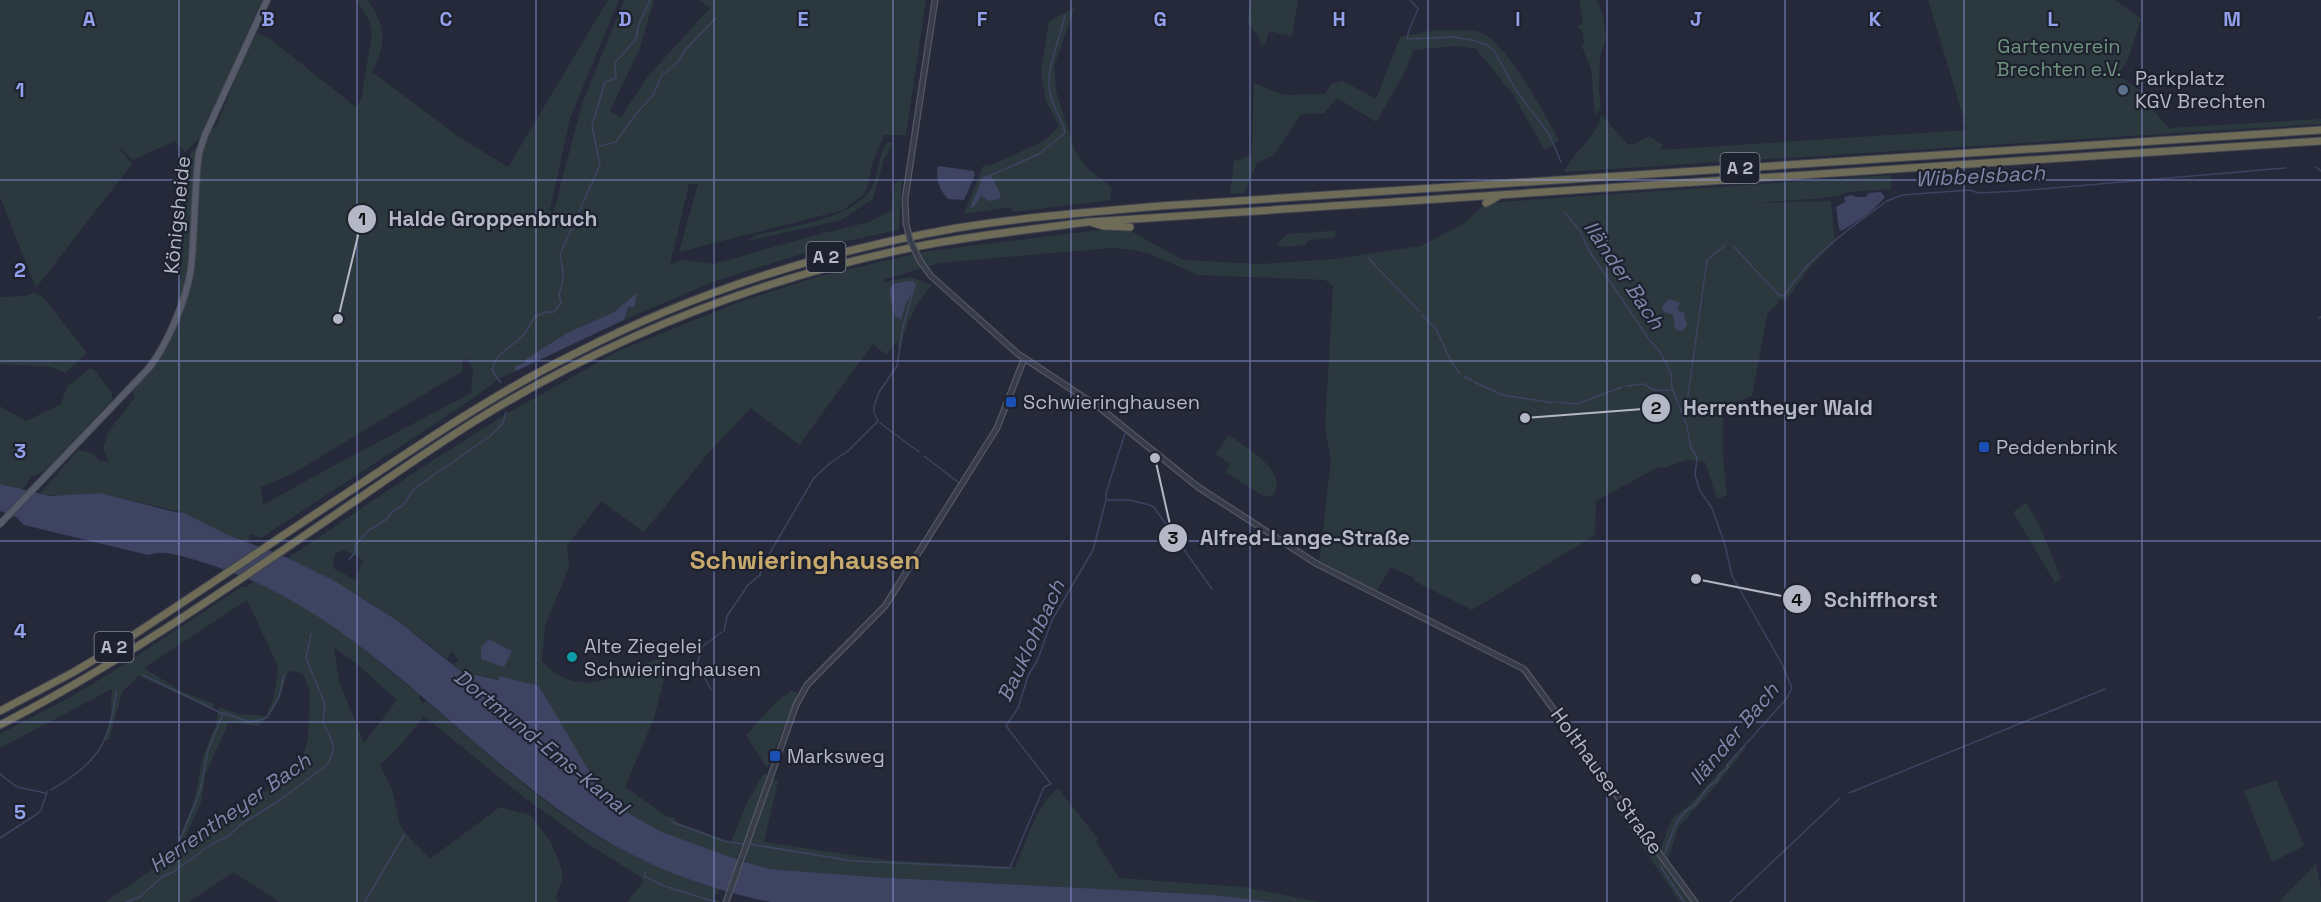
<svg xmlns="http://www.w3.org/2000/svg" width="2321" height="902" viewBox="0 0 2321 902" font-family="'Space Grotesk',sans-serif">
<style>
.green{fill:#2b393e;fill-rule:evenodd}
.water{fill:#3d4360}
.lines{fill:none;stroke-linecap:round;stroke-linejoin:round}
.stream{stroke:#3d4360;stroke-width:1.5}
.minor-casing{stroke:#545764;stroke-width:7}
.major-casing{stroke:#424552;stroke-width:8}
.highway-casing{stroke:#414451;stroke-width:9}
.minor{stroke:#393c49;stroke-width:4.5}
.major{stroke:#575a69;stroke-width:6}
.highway{stroke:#6e6b57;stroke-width:7}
.minor-bridge-casing{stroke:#545764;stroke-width:7;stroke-linecap:butt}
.minor-bridge{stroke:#393c49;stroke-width:4.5}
.grid{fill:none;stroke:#93a0eb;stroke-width:1.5;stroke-opacity:0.55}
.service-dot{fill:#5c6f8a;stroke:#1e212e;stroke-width:2}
.transit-dot{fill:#1a4fb4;stroke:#1e212e;stroke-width:2}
.culture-dot{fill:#0f9aa8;stroke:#1e212e;stroke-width:2}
.labels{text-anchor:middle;stroke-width:4.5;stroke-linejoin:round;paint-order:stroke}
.shield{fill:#1e212e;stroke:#878a98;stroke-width:1.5}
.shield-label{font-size:18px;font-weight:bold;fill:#b4b7c5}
.park-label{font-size:20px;fill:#6e937f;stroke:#1e212e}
.poi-label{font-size:20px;fill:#b4b7c5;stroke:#1e212e;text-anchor:start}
.street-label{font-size:20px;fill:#b4b7c5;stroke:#1e212e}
.water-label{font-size:21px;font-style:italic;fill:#7f87aa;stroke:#1e212e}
.district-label{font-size:26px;font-weight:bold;fill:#c7a96d;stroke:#1e212e}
.grid-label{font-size:20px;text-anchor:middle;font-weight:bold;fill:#93a0eb;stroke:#1e212e;stroke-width:4.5;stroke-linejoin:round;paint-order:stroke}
.leader{fill:none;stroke:#b4b7c5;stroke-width:2}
.callout-dot{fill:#b4b7c5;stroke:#1e212e;stroke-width:2}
.mark-label{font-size:18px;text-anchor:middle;font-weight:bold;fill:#111}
.callout-label{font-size:21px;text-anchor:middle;font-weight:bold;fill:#b4b7c5;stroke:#1e212e;stroke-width:4.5;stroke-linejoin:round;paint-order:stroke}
</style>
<rect width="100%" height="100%" fill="#252939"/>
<!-- green -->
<path class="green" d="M0,0h262l-62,138 -15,14 -10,-11 -42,19 -17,-16 16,20 -96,124 -36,-91z
M356,0h12c18,27 19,44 4,72l89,66 47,29 100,-167h11l-49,118 -20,92 3,4 29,-110 42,-104h30l-14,48 -30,63 11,6 28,-42 61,-67 -11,-8h227l-20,135h-22l-13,32 -2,16 -5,11 -21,16 -164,42 19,-68h-9l-19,81 8,-4 8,-1 28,4 102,-29 53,-13 23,-12 3,-27 7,-4 -3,51 -62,13 -122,38 -91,39 12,-26 -22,18 -47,21 -41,26 -2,4 -9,4 1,4 -16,7 -29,22 -210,138 -11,-4 -2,8 -22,-8 -44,-22 -83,-19 -36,3 -23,-2 38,-44 14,3 8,8 9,1 -6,-13 5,-17 27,-35 -4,-7 20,-19 18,-26 5,-20 8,-61 7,-108 16,-21 12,-10 37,-93 15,6 87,69 5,-8 11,-66 -3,-13zM467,358l6,13 -2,22 -140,74 -68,38 -2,-18 29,-12 173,-104 -1,-9z
M1250,0h46l2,2 -6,34 -23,-5 -4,14h-4l-2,-8 -11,-14z
M1579,0h18l6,16 3,22 -6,18 -1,34 2,18 -6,7 -4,-46 -9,-22 2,-5 -2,-12 -6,-3 7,-3z
M1928,0h187l26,19 -13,41 -10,15 26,18 -7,11 7,4 3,-5 22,25 152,-9v5l-757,48c10,-22 33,-33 37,-58l26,30 5,1 17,-9 14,9 -3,5 307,-20z
M1075,7l-21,59 2,25 19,60 13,18 23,18 -1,13 -97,12 -2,-5 -47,7 19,-48 8,-1 53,-24 15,-15 -13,-25 -5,-29 8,-51z
M1436,30c13,1 30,-1 43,2 26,7 66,83 80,108l-14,10 -33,-57 -37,-45 -22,-2 -40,4 -7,20 -30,52 -39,-24 -13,15 -23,1 -27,41 -17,8 -13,30 -14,1 4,-33 18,-6 2,-72 30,12 41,-1 6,-10 12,-3 33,18 24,-62z
M886,143h7l-9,16 -11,40 -32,21 -93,21 8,-6c33,-8 99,-16 116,-48 7,-14 6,-30 14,-44z
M1891,175v14l-43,3 -10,4 -26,3 -61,4 80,-2 4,41 -24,24 -25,34 -10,-1 3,4 -11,9 -16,84 -29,12v48l4,39 -10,4 -12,-37 -19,-2 -21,8 -7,-1 -62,34 -1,34 -123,75 -58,-29v-3l-21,-10h-3l-15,26 -58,-30 3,-7 11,-98 -6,-31 8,-142 -8,-6 -127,-5 -48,-21 -17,-4 -22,-2 -172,15 -56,17 2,2 25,-5 22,8c-18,20 -28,41 -32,68l-3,-12 -11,14 -13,-11 -74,101 -48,-37 -40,42 -67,82 -43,-31 -34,45 2,21 -24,59 -3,35c35,40 79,15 118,-4l6,15 -12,46 -29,69 43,30h6l2,5 55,20 15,-38 18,-31 14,8 -14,61 122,18 129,7c13,-28 19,-59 43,-79l40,51 -2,2 23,37 125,9 76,15h-45l-62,-7 -339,-18 -104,-8 -25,-7 3,-12 -7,-3 -5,13 -74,-28 -29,-16 -22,-16 -10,-9 -63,-105 -39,-9 -1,3 -36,-8 -8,-7 4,-5 -6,-9 -5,8c-50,-41 -102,-74 -159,-101l136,-92 82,-52 112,-63 124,-50 74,-24 106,-25 177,-22 32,1 52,29 77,4 74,-5 87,-13 42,-22 23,-21zM344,550l19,10 -8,20 -22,-12 2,-14z
M1332,231l4,2 -2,5 -25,2 -4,5 -24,2 -4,-4 10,-9z
M35,293l8,4 44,56 -22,20 -13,-6 -52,-3v-67l25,-1z
M89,369h4l19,23v8l-67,71 -14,6 -9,13 -22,-6v-78l26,15 35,-17 6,-17z
M1229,435c17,13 59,34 45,60l-9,2 -40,-25 5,-8 -14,-10z
M2026,503l13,21 22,55 -6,4 -42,-71z
M255,581l48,25 30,18 87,71 -1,4 4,4 3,-2c54,45 105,94 164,131 41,25 84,43 129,58l-5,9 7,3h-94l17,-21 -5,-5 -51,-32 -67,-49 -97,-79 -20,25 -24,24 12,24 8,36 10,14 20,20 70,-52 30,8 21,27 11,28v10l-6,17 2,5h-278l-47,-30 -44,30h-84l195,-135 8,-28 2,-48 -7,-18 -15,-2c-6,22 -11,41 -30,55l-29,-4 -23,51 -5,29 -16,36 -6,1 15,-38 9,-44 13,-33 3,-17 19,7 28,2 8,-18 4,-32 -31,-66 -103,68 35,22 35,14v6l-75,-34 -17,16 -13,48h-6l7,-18 2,-33 -112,59v-14l69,-36 53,-32 119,-79h5zM334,647l24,18 39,35 -33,43 -25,-62z
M792,690l6,4 -31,74 -21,-33 30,-33z
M1743,746l3,2 -39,48 -28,30 -14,42 28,34h-13l-61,-89 4,-3 34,46c9,-14 10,-42 29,-47z
M2276,780l28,66 -32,16 -28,-71z
M2316,864l5,26v12h-42z"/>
<!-- water -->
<path class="water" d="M938,166l36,5 1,4 -11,25 -16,-1c-9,-10 -13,-20 -10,-33z
M991,175l10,20 -2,4 -10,2 -8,-5 -7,11 -4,1 13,-31z
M1881,192l4,5c-11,14 -28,25 -44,34l-2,-2 -3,-22 9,-5 -1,-5 7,-2 6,2h9l3,-4z
M908,281h6l2,6 -10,16 -5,17 -6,-4c-2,-9 -6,-18 -5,-28l4,-4z
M637,293l-3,14h-5l-5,13 -108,51 -2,-4 10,-4 2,-4 41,-26 47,-21z
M1670,299l10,4 -3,6 2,3 7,1 -2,2 3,10 -3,5 -4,1 -5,-3 -2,-13 -9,-3 -2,-4 2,-4z
M0,484l50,12 50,-3 79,20 3,-1 44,22 62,24 45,22 65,41 64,51 36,8 1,-4 40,10 62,105 10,9 22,16 29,16 79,29 29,8 104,8 339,18 62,7h-505c-64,-13 -125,-36 -180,-71 -133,-85 -230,-221 -385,-268 -18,-5 -38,-14 -57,-8l-124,-30 -8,-8 -16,-6z
M489,639l23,12 -8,16 -23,-8v-12z"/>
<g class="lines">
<!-- stream -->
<path class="stream" d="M1410,0l8,9 -9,21 -2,9 46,-2 19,3 16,5 6,6 22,39 33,44 12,28
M600,146l16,-4 16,-23 21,-24 9,-20 16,-13 8,-13 30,-31
M2316,167l5,4
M989,176l50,-22 26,-21c-3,-14 -12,-25 -15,-40 -5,-26 10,-52 15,-78
M1565,213l15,18 8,18 60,89 12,14 11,21 1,15 15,38 4,22 6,9 -2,18 5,16 12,17 13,37 7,31 50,88 10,24 -5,10 -60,67 1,3 -9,7 -2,6 -8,5 -15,20c-17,6 -23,31 -29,47
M1734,247l44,47 4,2 3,-1c21,-37 68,-69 102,-94l15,-6 67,-5 10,3 38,-2 268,-23
M1368,258l51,53
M1422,315l14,14 15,32 9,13
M2319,318l2,-1
M1465,377l7,3
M1474,382l29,13 50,8
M501,383l-9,-13c3,-15 15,-20 25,-29 8,-6 13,-15 17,-24l12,-5h8l7,-9 -2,-9c6,-14 4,-25 1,-40l40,-89 -8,-39 13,-44 11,-4 -1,-15 21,-24 3,-15 11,-24
M1626,386l18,-2 10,6h18
M1556,402l21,2 45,-17
M1681,410l6,-7 20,-143 17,-14
M874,413v-7l5,-14 18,-26 6,-39 10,-36
M880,423l39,29
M924,456l34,26
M1106,500h24l23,6 59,83
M349,560l6,-8v-7l14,-15 18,-11 6,-8 9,-5 12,-17 76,-53 13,-13 3,-11
M724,631l3,-15 21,-31 12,-10 2,-9 52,-88 16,-15 18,-12 30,-30 -3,-6
M143,675l80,39 -15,36 -8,41 -20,49
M711,689l-14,-25 6,-18 19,-14
M224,713l26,9 17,-4 12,-21 5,-22
M0,774l17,13 28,6
M51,790c46,-27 59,-45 65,-98
M1849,793l256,-104
M672,822l52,19 19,3
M0,838l37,-24 4,-4 6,-18
M749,844l104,17 157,7 34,-81 7,-3 -45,-58 12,-18 10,-32 10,-17 14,-39 41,-70 13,-50v-7l19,-60
M1661,867l23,35
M645,873l-1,3 20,10 52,16
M126,902l14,-5 22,-20 11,-5 39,-28 18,-9 10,-10 40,-25 47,-35 6,-13v-8l-10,-23 2,-17 -19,-46 5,-24
M365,902l39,-67
M1730,902l110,-104"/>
<defs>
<path id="minor" d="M906,223l-1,-24 30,-199
M920,261l11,15 87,78 82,54 98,79 119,77 207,105 171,233
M726,902l70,-197 11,-20 78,-79 112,-178 27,-69"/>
<path id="major" d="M0,524l148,-155c19,-23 39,-71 43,-101 4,-38 3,-77 8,-115l6,-18 62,-135"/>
<path id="highway" d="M1486,203l14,-8
M1093,223l11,3 26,1
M0,711l72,-38 37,-22c80,-52 159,-106 238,-158 75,-50 148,-100 229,-140 119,-61 249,-102 381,-125 67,-11 135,-16 203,-22l1161,-76
M0,725c127,-65 243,-148 361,-228 42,-29 84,-58 127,-84 134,-81 283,-138 437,-168 54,-10 108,-16 163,-23l1233,-81"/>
</defs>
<!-- minor casing -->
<use href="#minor" class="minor-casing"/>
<!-- major casing -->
<use href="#major" class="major-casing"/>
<!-- highway casing -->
<use href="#highway" class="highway-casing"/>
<!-- minor -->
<use href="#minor" class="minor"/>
<!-- major -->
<use href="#major" class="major"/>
<!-- highway -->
<use href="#highway" class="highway"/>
<defs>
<path id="minor-bridge" d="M906,223l4,17 10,21"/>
</defs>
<!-- minor-bridge casing -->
<use href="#minor-bridge" class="minor-bridge-casing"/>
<!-- minor-bridge -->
<use href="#minor-bridge" class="minor-bridge"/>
</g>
<!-- grid -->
<path class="grid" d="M179,0v902M357,0v902M536,0v902M714,0v902M893,0v902M1071,0v902M1250,0v902M1428,0v902M1607,0v902M1785,0v902M1964,0v902M2142,0v902M0,180h2321M0,361h2321M0,541h2321M0,722h2321"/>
<!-- markers -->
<circle class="service-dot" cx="2123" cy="90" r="6"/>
<g class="transit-dot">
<rect x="1005" y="396" width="12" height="12" rx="3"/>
<rect x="1978" y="441" width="12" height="12" rx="3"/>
<rect x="769" y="750" width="12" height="12" rx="3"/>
</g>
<circle class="culture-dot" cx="572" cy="657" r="6"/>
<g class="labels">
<!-- shield labels -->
<g class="shield">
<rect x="1720.5" y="153" width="39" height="30" rx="4.5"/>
<rect x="806.5" y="242" width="39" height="30" rx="4.5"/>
<rect x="94.5" y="632" width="39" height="30" rx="4.5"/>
</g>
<g class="shield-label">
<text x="1740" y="174">A 2</text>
<text x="826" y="263">A 2</text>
<text x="114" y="653">A 2</text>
</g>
<!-- park labels -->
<g class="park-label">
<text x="2059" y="53">Gartenverein<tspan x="2059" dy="23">Brechten e.V.</tspan></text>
</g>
<!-- poi labels -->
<g class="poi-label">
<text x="2135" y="85">Parkplatz<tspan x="2135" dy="23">KGV Brechten</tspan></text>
<text x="1023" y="409">Schwieringhausen</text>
<text x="1996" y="454">Peddenbrink</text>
<text x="584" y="653">Alte Ziegelei<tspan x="584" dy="23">Schwieringhausen</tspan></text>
<text x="787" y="763">Marksweg</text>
</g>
<!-- street labels -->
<g class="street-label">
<text transform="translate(177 215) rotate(-84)" y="7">Königsheide</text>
<text transform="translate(1607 781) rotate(54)" y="7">Holthauser Straße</text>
</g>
<!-- water labels -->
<g class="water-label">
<text transform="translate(1980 176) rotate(-3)" y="7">Wibbelsbach</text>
<text transform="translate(1624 275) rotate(56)" y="7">Iländer Bach</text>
<text transform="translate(1031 641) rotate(-65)" y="7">Bauklohbach</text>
<text transform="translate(1734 734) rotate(-50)" y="7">Iländer Bach</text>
<text transform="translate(541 742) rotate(39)" y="7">Dortmund-Ems-Kanal</text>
<text transform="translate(230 813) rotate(-35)" y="7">Herrentheyer Bach</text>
</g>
<!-- district labels -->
<g class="district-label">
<text x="805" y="569">Schwieringhausen</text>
</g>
</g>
<g class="grid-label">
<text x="89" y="26">A</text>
<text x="268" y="26">B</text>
<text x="446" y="26">C</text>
<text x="625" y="26">D</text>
<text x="803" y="26">E</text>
<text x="982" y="26">F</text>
<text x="1160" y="26">G</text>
<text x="1339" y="26">H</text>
<text x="1518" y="26">I</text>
<text x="1696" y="26">J</text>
<text x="1875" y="26">K</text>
<text x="2053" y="26">L</text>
<text x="2232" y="26">M</text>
<text x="20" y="97">1</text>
<text x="20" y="277">2</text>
<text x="20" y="458">3</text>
<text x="20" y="638">4</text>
<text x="20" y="819">5</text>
</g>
<!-- callouts -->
<path class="leader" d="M338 319L362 219M1525 418L1656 408M1155 458L1173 538M1696 579L1797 599"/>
<g class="callout-dot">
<circle cx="338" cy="319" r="6"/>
<circle cx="1525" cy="418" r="6"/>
<circle cx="1155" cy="458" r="6"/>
<circle cx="1696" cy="579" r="6"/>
<circle cx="362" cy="219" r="15"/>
<circle cx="1656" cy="408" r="15"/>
<circle cx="1173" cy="538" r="15"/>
<circle cx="1797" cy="599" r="15"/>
</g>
<g class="mark-label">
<text x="362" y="225">1</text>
<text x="1656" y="414">2</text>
<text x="1173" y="544">3</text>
<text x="1797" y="606">4</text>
</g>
<g class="callout-label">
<text x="493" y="226">Halde Groppenbruch</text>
<text x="1778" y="415">Herrentheyer Wald</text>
<text x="1305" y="545">Alfred-Lange-Straße</text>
<text x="1881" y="607">Schiffhorst</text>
</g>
</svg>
